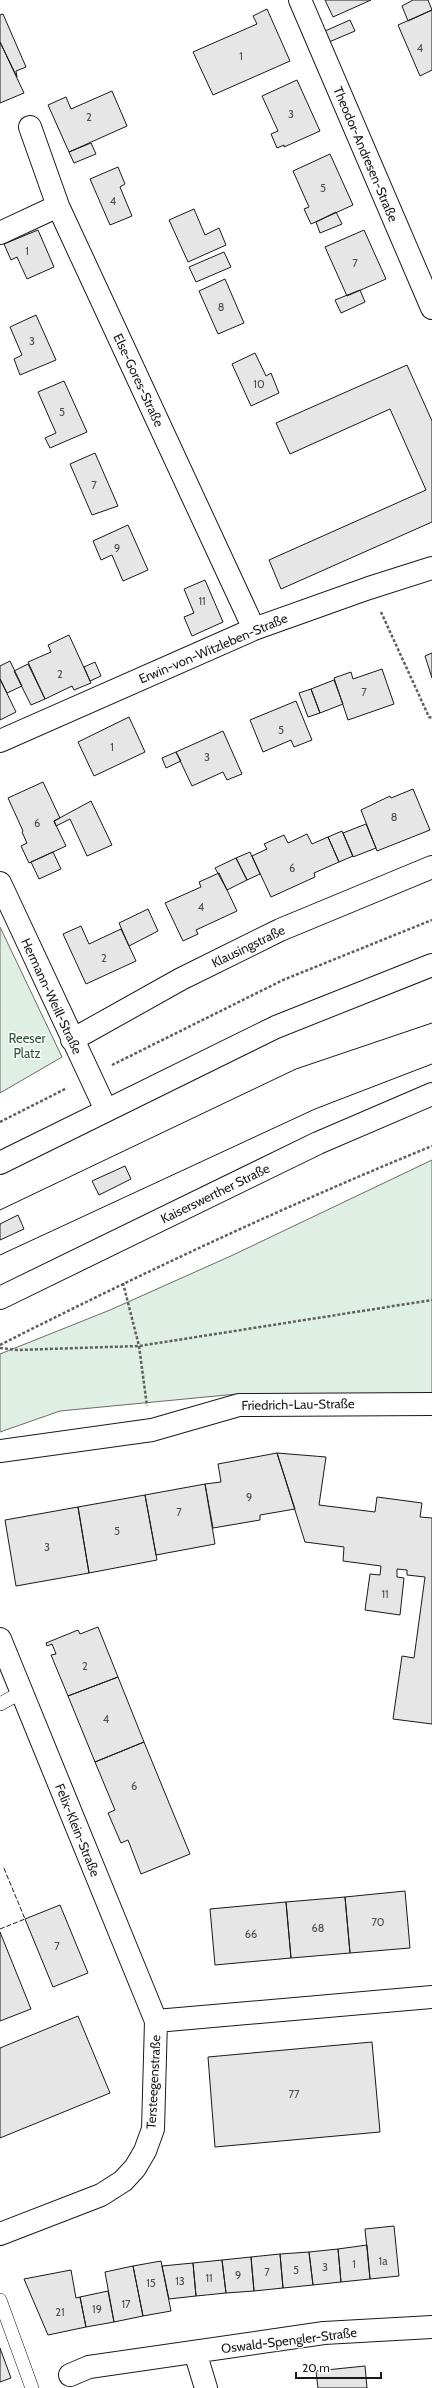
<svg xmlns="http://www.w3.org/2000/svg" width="432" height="2388" viewBox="0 0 432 2388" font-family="Cabin,sans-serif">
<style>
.green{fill:#e0efe3;stroke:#6a6a6a}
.building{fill:#e6e6e6;stroke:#1a1a1a}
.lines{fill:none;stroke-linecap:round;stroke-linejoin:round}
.service-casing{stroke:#1a1a1a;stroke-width:14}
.minor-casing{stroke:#1a1a1a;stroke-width:24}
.tertiary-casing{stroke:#1a1a1a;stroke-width:24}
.path{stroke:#5f5f5f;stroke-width:2.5;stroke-dasharray:3 2;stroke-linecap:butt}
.service{stroke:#fff;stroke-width:13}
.minor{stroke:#fff;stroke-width:22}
.tertiary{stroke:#fff;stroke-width:22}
.tram{stroke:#1a1a1a;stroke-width:1}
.fence{stroke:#1a1a1a;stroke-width:1;stroke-dasharray:5 2;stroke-linecap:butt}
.labels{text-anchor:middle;stroke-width:3;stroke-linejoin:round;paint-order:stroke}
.number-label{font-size:11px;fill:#4d4d4d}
.street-label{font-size:13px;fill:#1a1a1a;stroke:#fff}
.park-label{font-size:13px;fill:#2b5a34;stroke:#fff}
</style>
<rect width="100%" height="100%" fill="#fff"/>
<!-- green -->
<path class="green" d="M0,927l62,130 -62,36z
M432,1160v236l-195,-2 -177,17 -60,21v-78l110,-44 123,-55z"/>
<!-- building -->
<path class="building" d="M325,0h46l-38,17z
M413,0h15l4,10 -24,11 -6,-15z
M267,9l23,52 -77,34 -20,-43 64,-28 -4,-8z
M432,10v60l-12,6 -22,-51z
M3,14l23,53 -10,4 1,6 -17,-35v-27z
M350,20l5,11 -26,11 -4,-11z
M0,42l24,51 -24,10z
M297,80l23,51 -36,16v-2l-7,3 -6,-14 7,-3 -16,-35z
M112,91l15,35 -58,26 -21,-47 18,-8 5,12z
M91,143l5,11 -22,9 -5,-11z
M330,154l23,51 -42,19 -7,-15 5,-2 -16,-36z
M118,167l7,17 -5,3 12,29 -22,9 -20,-46z
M194,209l11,26 14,-7 7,17 -38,17 -19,-42z
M336,212l6,12 -22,9 -4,-11z
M38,230l16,37 -27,12 -10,-22 -6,3 -7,-16z
M364,230l22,49 -39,17 -22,-49z
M224,252l7,15 -35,15 -7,-15z
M225,279l19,44 -26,11 -19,-43z
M360,290l5,12 -24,11 -6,-13z
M36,315l20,45 -36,15 -6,-16 8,-4 -12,-28z
M255,353l11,23 5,-3 8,20 -28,13 -19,-42z
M407,365l25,56v101l-151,67 -12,-29 157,-70 -36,-81 -100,45 -14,-31z
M64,381l23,51 -37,16 -5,-10 11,-5 -18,-41z
M95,453l23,53 -26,9 -22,-51z
M128,525l20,45 -25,11 -11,-26 -11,5 -8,-19z
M205,580l18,42 -31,14 -8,-19 10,-4 -10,-24z
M69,635l22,48 -17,7 -2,-4 -27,13 -17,-37 23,-10 -3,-7z
M432,653v25l-7,-22z
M10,661l12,25 -15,7 -7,-14v-13z
M95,662l6,14 -11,5 -6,-14z
M28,664l17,35 -14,6 -17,-34z
M382,669l12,35 -46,16 -14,-42 17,-6 2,7z
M0,679l16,33 -16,8z
M334,680l9,24 -23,9 -9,-24z
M311,689l9,24 -12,4 -9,-24z
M296,701l16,39 -18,7 -3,-7 -28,12 -13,-32z
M129,717l16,35 -51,24 -16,-34z
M223,731l19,43 -15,6 -4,-8 -31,14 -16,-34z
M176,752l5,9 -15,7 -4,-10z
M43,782l17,36 -6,3 12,25 -37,17 -8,-17 6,-3 -5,-11 1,-1 -15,-33z
M413,789l17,41 -53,21 -16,-41 29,-14 1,2z
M91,801l21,44 -25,11 -17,-37 -14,7 -2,-5z
M366,824l10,24 -23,9 -10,-24z
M342,831l11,25 -14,6 -11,-25z
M307,834l5,10 16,-7 11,25 -25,11 1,4 -44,20 -19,-41 15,-7 -3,-5 20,-9 4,8z
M53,852l8,17 -22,10 -8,-17z
M250,852l10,22 -13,6 -11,-22z
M236,858l11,22 -20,10 -12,-22z
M219,873l18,38 -41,19 2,4 -15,7 -18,-38 36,-16 -2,-5z
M148,909l10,22 -29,15 -10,-23z
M81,926l8,18 32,-15 15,32 -50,23 -23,-50z
M125,1166l6,13 -32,16 -7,-14z
M18,1215l6,14 -24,11v-16z
M277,1453l49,4 -7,48 56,7 2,-15 45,6 -2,14 12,1v206l-39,-5 9,-63 12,2 11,-81 -18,-2v-5l-10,-1v8l7,1 -4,37 -35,-5 5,-36 10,1 1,-9 -38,-5 1,-14 -39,-5z
M277,1453l18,56 -35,6v5l-47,8 -8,-44 16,-2 -3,-18z
M205,1484l10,60 -59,11 -11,-60z
M145,1495l12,65 -68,13 -11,-66z
M78,1507l11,66 -73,13 -11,-66z
M98,1627l20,50 -50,19 -17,-41 5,-1 -4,-10 -5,2 -1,-3 32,-13 2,4z
M118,1677l26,65 -49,20 -27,-66z
M144,1742l46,112 -49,20 -13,-34 -7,3 -13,-30 7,-3 -20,-48z
M405,1891l5,57 -60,5 -5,-56z
M345,1897l5,56 -59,5 -5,-56z
M286,1902l5,56 -76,7 -5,-56z
M60,1905l28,68 -35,14 -28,-68z
M0,1932l31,77 -31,12z
M78,2016l32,77 -110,45v-90z
M372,2042l8,90 -165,15 -7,-90z
M394,2226l5,50 -29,3 -5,-50z
M367,2245l3,34 -29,3 -3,-33z
M338,2249l3,33 -28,3 -4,-33z
M309,2252l4,33 -30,3 -3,-34z
M280,2254l3,34 -29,3 -3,-34z
M251,2257l3,34 -28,2 -4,-33z
M222,2260l4,33 -30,3 -3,-33z
M161,2261l10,50 -28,5 -10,-50z
M193,2263l3,33 -27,3 -7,-33z
M133,2266l10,50 -29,6 -9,-50z
M71,2270l5,28 4,-1 6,30 -38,8 -24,-56z
M108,2291l6,31 -28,5 -6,-30z
M0,2348l11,30 -11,4z
M365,2366l2,22h-49l-2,-17z"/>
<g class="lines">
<defs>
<path id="service" d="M0,1704l22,-12
M0,2300l32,88"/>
<path id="minor" d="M300,0l132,308
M30,127l28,79 196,423
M0,233l58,-27
M0,741l254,-112 115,-41 63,-20
M0,883l106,227
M72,1040l109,-61 99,-49 152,-63
M0,1451l152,-21 87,-25 193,-1
M0,1639l156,382
M0,2234l101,-39 22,-14 12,-13 10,-17 8,-22 3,-108 276,-24
M195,2352l11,36
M70,2375l19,-8 235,-34 108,-6"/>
<path id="tertiary" d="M0,1163l276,-136 156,-62
M0,1298l318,-155 114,-49"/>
</defs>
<!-- service casing -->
<use href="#service" class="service-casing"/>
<!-- minor casing -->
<use href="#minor" class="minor-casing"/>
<!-- tertiary casing -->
<use href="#tertiary" class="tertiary-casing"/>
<!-- path -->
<path class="path" d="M381,612l48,105 3,1
M112,1065l171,-85 149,-60
M0,1122l67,-34
M123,1283l16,63 8,60
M0,1345c142,-72 285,-139 432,-199
M0,1348l17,2 122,-4 293,-46"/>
<!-- service -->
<use href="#service" class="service"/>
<!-- minor -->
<use href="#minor" class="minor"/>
<!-- tertiary -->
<use href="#tertiary" class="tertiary"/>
<!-- tram -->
<path class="tram" d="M0,1210l296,-141 136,-46
M0,1255l315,-146 117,-45"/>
<!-- fence -->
<path class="fence" d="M0,1929l25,-10 -22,-53"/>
</g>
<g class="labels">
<!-- number labels -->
<g class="number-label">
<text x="420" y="52">4</text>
<text x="241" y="60">1</text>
<text x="291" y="118">3</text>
<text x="89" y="121">2</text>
<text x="323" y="192">5</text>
<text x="113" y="205">4</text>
<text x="27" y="255">1</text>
<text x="355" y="267">7</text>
<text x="221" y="311">8</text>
<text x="32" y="345">3</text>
<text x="259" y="388">10</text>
<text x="62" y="416">5</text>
<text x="94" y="489">7</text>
<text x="117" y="552">9</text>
<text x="202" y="605">11</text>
<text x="60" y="678">2</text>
<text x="364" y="696">7</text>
<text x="281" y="734">5</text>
<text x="112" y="751">1</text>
<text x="207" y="761">3</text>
<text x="394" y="821">8</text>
<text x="37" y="827">6</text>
<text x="292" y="872">6</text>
<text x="201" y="911">4</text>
<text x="104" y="962">2</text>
<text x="249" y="1501">9</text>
<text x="179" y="1516">7</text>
<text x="117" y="1535">5</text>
<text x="47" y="1551">3</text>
<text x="385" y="1598">11</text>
<text x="85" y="1670">2</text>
<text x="106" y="1723">4</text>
<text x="134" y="1790">6</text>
<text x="378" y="1926">70</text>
<text x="318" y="1932">68</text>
<text x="251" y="1938">66</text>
<text x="57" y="1950">7</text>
<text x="294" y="2098">77</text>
<text x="383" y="2265">1a</text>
<text x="354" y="2268">1</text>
<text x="325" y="2271">3</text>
<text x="296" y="2274">5</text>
<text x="267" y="2276">7</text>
<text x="238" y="2279">9</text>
<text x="209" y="2282">11</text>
<text x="180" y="2285">13</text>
<text x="151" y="2287">15</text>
<text x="126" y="2308">17</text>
<text x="97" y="2313">19</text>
<text x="60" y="2316">21</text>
</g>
<!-- street labels -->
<g class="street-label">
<text transform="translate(366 154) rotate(67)" y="5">Theodor-Andresen-Straße</text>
<text transform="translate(139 380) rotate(65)" y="5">Else-Gores-Straße</text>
<text transform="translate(213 648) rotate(-23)" y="5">Erwin-von-Witzleben-Straße</text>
<text transform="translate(248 946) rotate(-26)" y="5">Klausingstraße</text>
<text transform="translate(52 996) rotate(65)" y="5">Hermann-Weill-Straße</text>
<text transform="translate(215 1193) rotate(-26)" y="5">Kaiserswerther Straße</text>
<text transform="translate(298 1404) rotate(-1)" y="5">Friedrich-Lau-Straße</text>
<text transform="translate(78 1830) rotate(68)" y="5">Felix-Klein-Straße</text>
<text transform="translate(153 2082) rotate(-87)" y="5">Tersteegenstraße</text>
<text transform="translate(289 2340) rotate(-7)" y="5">Oswald-Spengler-Straße</text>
</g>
<!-- park labels -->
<g class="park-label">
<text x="27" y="1043">Reeser<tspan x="27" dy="15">Platz</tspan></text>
</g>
</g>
<!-- scale -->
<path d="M296 2372v6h85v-6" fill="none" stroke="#1a1a1a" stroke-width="2"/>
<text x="302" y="2372" font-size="12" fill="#1a1a1a" stroke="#ffffff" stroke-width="3" paint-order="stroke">20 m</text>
</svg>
